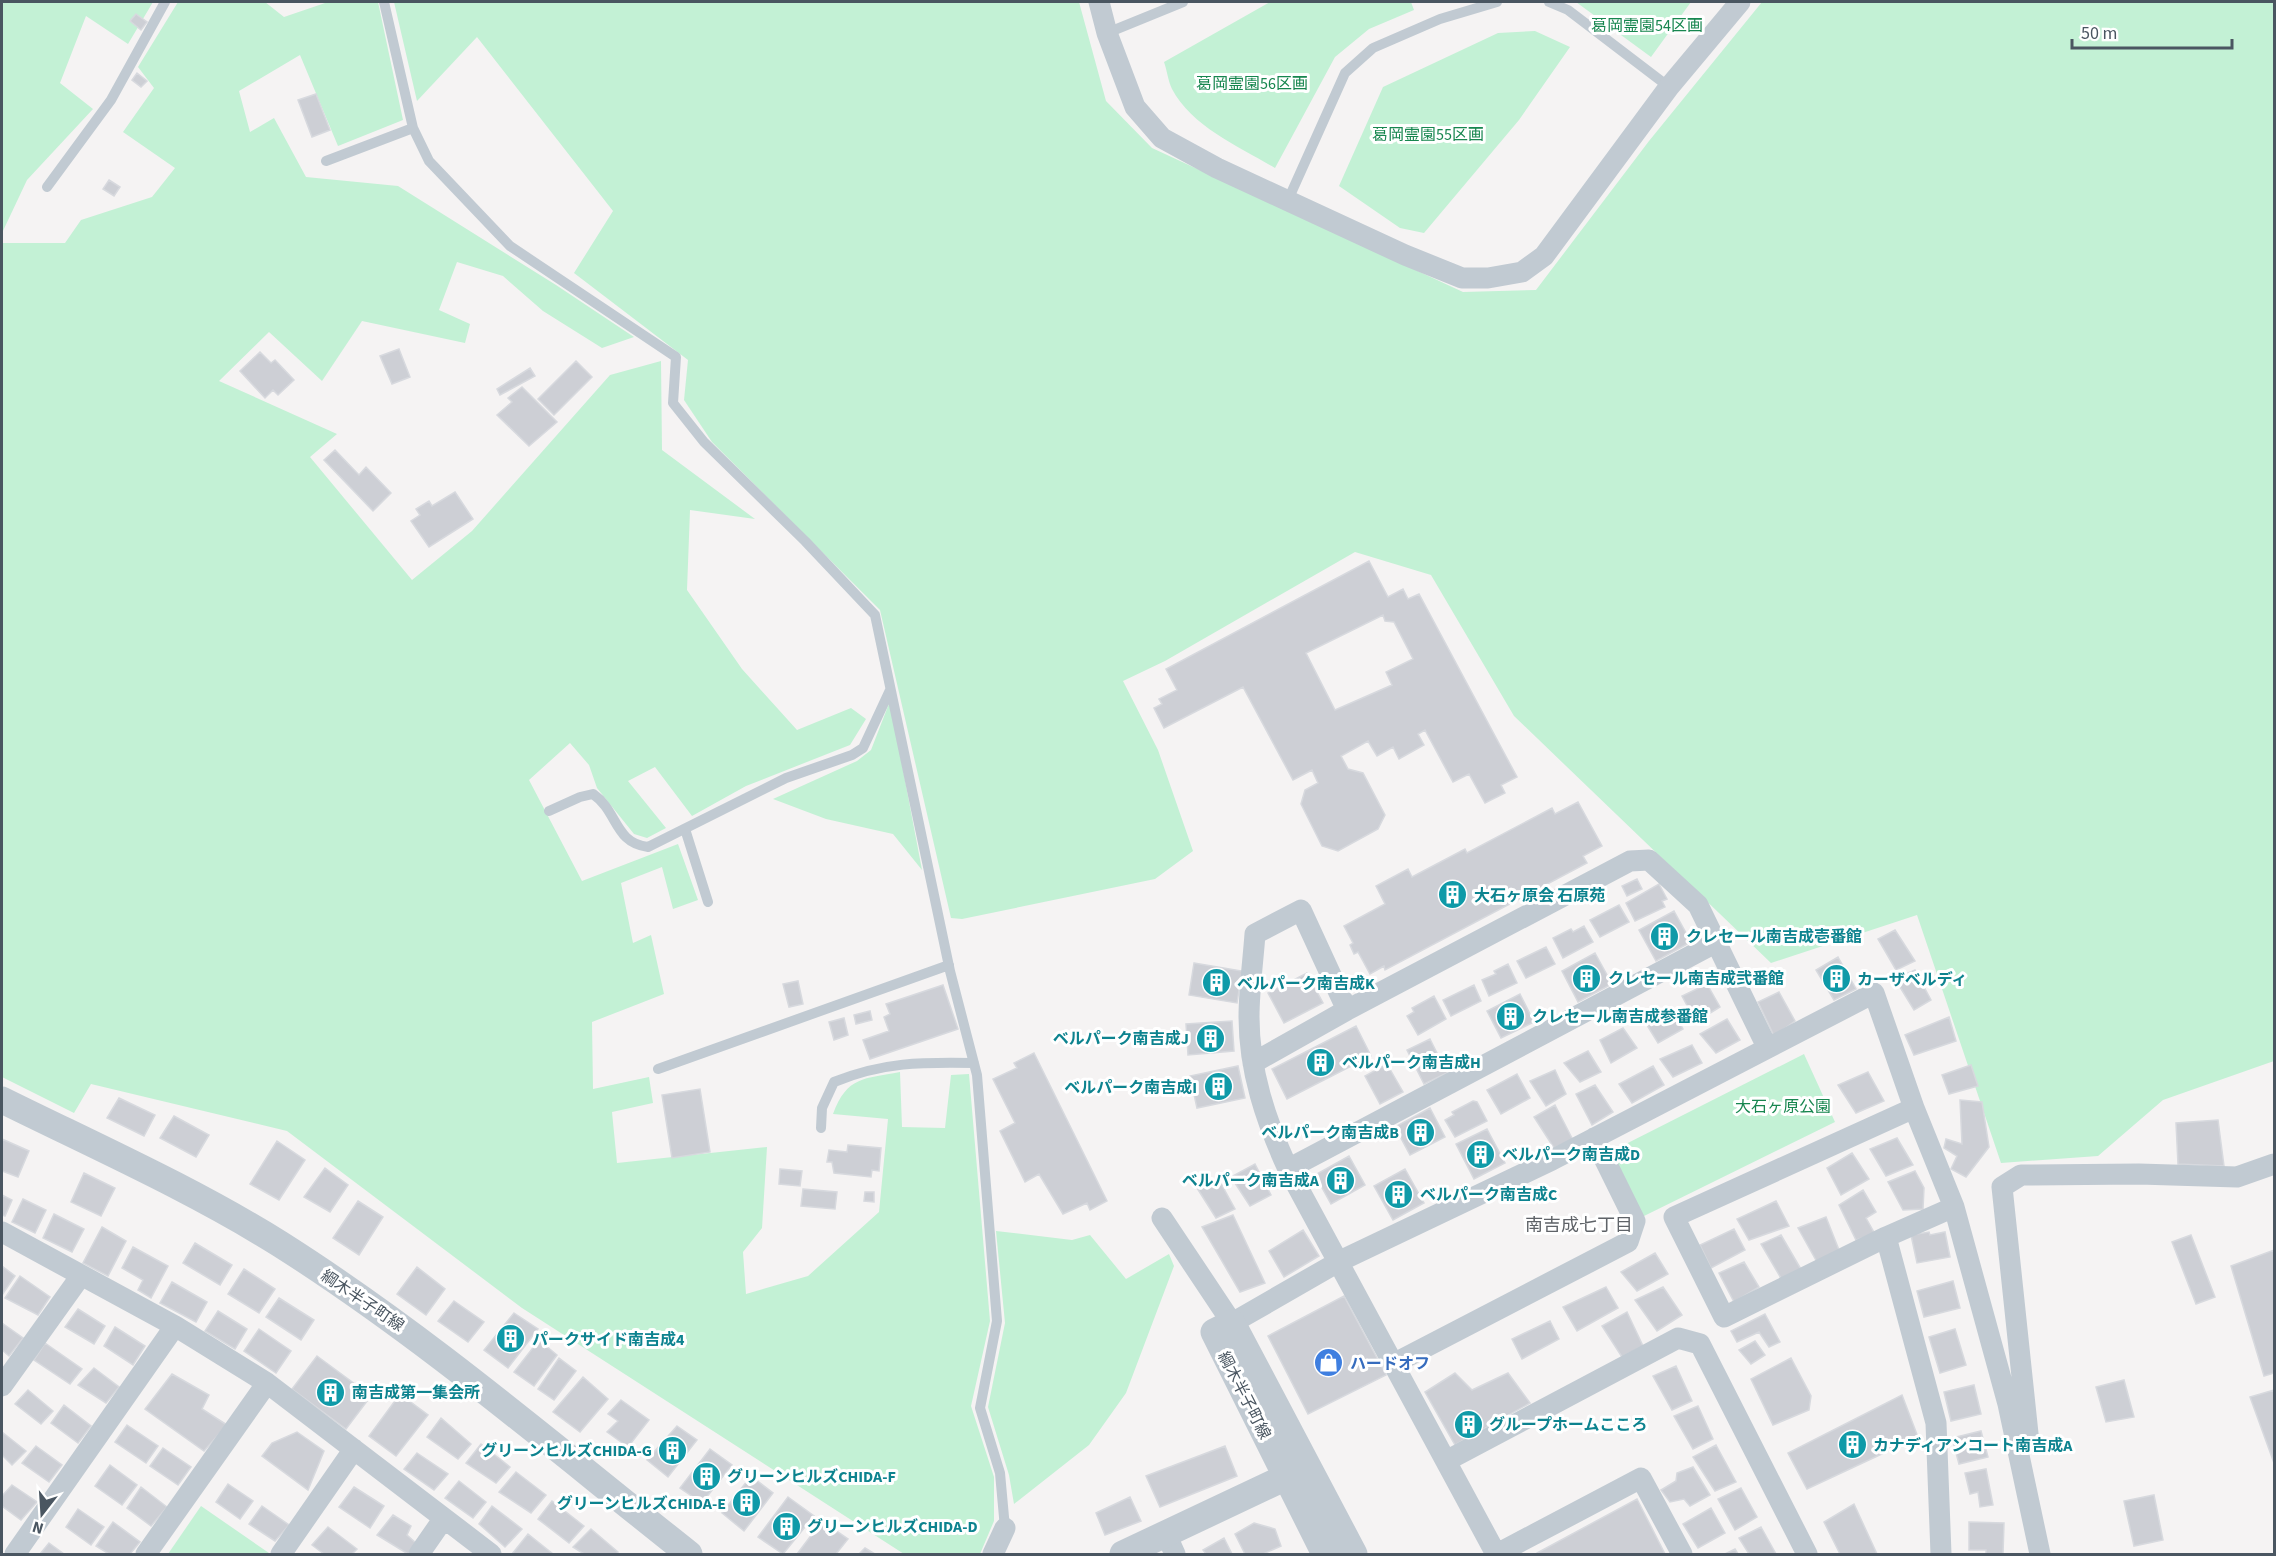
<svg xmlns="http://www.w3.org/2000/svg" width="2276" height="1556" viewBox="0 0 2276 1556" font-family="'Source Sans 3','Noto Sans JP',sans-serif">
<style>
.green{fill:#c3f1d5}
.building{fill:#cdcfd5;stroke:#d7d9de;stroke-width:1.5;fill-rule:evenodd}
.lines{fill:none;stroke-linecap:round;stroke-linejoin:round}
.service{stroke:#c1cad2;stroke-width:10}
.minor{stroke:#c1cad2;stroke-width:21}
.tertiary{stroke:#c1cad2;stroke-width:27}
.labels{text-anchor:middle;stroke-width:6;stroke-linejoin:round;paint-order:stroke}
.park-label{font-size:16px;fill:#17864f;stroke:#fff}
.culture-label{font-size:16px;font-weight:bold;fill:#0d838f;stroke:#fff;text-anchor:start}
.street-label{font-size:16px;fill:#4a5661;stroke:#fff}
.shop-label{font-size:16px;font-weight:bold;fill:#366cbe;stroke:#fff;text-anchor:start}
.neighbourhood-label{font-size:18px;fill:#5f6368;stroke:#fff}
</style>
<rect width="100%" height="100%" fill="#f5f3f3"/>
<!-- green -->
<path class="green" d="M2,2h151l-25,42 -42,-28 -26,67 33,26 -66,71 -25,53z
M178,2h87l19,15 44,-15h50l25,118 -65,26 -38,-91 -61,36 11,41 24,-14 32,59 92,9 158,99 78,52 -32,11 -59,-37 -40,-35 -46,-14 -18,48 31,14 -5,19 -103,-22 -40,60 -53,-49 -50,49 118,53 -27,23 102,123 60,-49 138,-156 51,-14 1,89 93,69 -65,-9 -3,80 55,79 55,61 54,-22 15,11 -16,26 -104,41 -54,30 -37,-49 -27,14 38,47 -19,10 -13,-4 -37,-46 -8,-23 -19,-22 -41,37 53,101 96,-37 20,56 -25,9 -11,-42 -41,16 12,60 18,-8 13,59 -72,28 1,67 56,-12 4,26 -41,9 5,51 150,-16 -5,81 -19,24 3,42 62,-18 71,-64 9,-93 -55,-5c14,-38 31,-35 67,-42l2,55 43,1 6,-53 18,-1 21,247 -19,85 23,71v44l-14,33h-76l-382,-246 -235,-177 -196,-47 -17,29 -72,-36v-834h63l16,-23 71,-23 23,-29 -52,-36 31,-44 -16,-21z
M394,2h685l27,99 46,47 311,144 73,-2 113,-149 113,-139h512v1059l-111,39 -65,56 -97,7 -84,-248 -146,48 -257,-247 -83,-141 -76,-23 -190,109 -42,20 35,69 35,101 -38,28 -193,40 -11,-1 -71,-308 -168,-168 -28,-42 4,-40 -114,-87 39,-62 -136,-174 -60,64z
M1270,2h141l3,8 -45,19 -34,28 -60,111c-35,-21 -83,-41 -103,-79 -4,-8 -5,-19 -8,-27z
M1576,2h115l-40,55z
M1535,31l35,16 -51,73 -95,113 -24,-5 -61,-42 44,-99 115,-54z
M890,701l32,169 -29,-36 -67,-15 -53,-20 84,-38 14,-11z
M1804,1054l31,68 -193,95 -32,-65z
M996,1231l76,9 18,-5 36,44 43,-25 5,12 -48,127 -37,52 -75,59 -5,-29 -21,-68 17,-84z
M201,1506l68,47 -1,1h-100z"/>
<!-- building -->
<path class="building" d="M136,14l11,8 -6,8 -11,-9z
M137,73l10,8 -6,6 -9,-7z
M316,94l14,36 -18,7 -14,-37z
M109,180l11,7 -6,9 -11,-7z
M399,349l11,28 -18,7 -12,-28z
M260,352l11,11 4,-3 19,20 -16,15 -5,-5 -8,8 -25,-27z
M576,361l16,16 -38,38 -16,-16z
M530,368l5,8 -35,19 -3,-6z
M522,387l35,35 -28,24 -32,-31 15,-13 -4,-4z
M335,450l24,25 7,-8 25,26 -18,18 -49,-51z
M455,492l18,27 -44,28 -18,-26 9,-6 -4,-6 13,-8 3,5z
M1369,561l19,36 15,-8 5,10 11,-5 98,183 -16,8 4,8 -20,10 -16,-29 -16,8 -28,-52 -7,4 6,11 -25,14 -6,-12 -16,9 -9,-15 -27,15 7,13 15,4 22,42 -7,14 -40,22 -16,-5 -21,-42 4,-14 13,-7 -6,-13 -19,10 -50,-93 -79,41 -10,-20 8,-4 -3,-5 18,-9 -11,-21zM1383,615l2,6 9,1 19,37 -27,13 6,13 -57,25 -29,-57z
M1578,802l24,44 -19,10 4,7 -202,107 -1,-4 -14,8 -12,-22 -4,2 -4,-9 3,-2 -9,-17 41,-22 -9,-18 32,-17 4,8 53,-28 2,4 85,-45 3,6z
M1637,879l5,10 -15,7 -5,-10z
M1659,884l8,15 -5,2 3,6 -30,14 -9,-18z
M1619,905l10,17 -29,15 -10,-17z
M1674,911l17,31 -35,19 -17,-31z
M1584,926l9,16 -30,16 -10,-20 18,-9 2,3z
M1895,930l20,31 -19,9 -18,-31z
M1546,947l9,17 -29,14 -9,-17z
M1595,953l17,31 -34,18 -16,-31z
M1838,957l18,32 -22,11 -18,-30z
M1194,963l48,8 -5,32 -48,-8z
M1508,964l9,19 -28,13 -7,-16 14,-6 -2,-3z
M1915,970l16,30 -17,10 -19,-31z
M1307,973l16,30 -39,20 -16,-30z
M798,981l5,23 -14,3 -6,-23z
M1707,984l13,23 -24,15 -14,-26z
M943,985l15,44 -88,30 -7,-19 26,-9 -5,-14 6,-3 -4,-10z
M1474,985l7,16 -30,15 -8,-16z
M1779,992l16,29 -21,15 -16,-34z
M1520,994l14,28 -33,16 -14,-27z
M1434,996l12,23 -28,16 -11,-19 7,-4 -2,-4z
M1671,1008l12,21 -25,14 -13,-21z
M870,1011l2,9 -16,4 -2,-9z
M1949,1017l7,24 -42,14 -9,-20z
M844,1018l4,17 -14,5 -5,-18z
M1727,1019l13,21 -24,13 -16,-19z
M1232,1021l2,30 -46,4 -2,-31z
M1356,1026l15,30 -84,43 -15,-30z
M1623,1028l14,20 -26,15 -11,-23z
M1430,1039l17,34 -23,11 -17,-34z
M1692,1045l10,18 -29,14 -13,-18z
M1588,1051l13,21 -21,10 -16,-19z
M1034,1053l73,148 -17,9 -3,-7 -24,11 -24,-40 -14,8 -25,-51 15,-8 -22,-44 24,-11 -3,-5z
M1387,1064l16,28 -23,12 -15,-28z
M1971,1065l7,21 -29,8 -7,-19z
M1238,1066l7,32 -48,10 -7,-32z
M1653,1066l11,19 -32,18 -13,-19z
M1555,1070l11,24 -20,12 -16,-25z
M1868,1072l16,29 -28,12 -18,-28z
M1517,1074l13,24 -29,16 -14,-24z
M1595,1085l18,27 -21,13 -16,-31z
M700,1089l10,63 -38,6 -10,-63z
M119,1098l36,17 -11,21 -37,-18z
M1960,1100l22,2 7,45 -23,30 -15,-8 6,-13 -13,-8 2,-9 16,5z
M1473,1101l4,1 10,19 -32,16 -10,-17 9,-5 -2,-3z
M1555,1105l18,35 -19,8 -20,-31z
M1430,1108l15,29 -35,18 -15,-28z
M174,1116l35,19 -13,22 -36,-19z
M2218,1120l6,46 -46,-2 -2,-41z
M1487,1129l18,34 -31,16 -18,-35z
M1897,1138l16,27 -27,11 -16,-27z
M2,1139l27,12 -11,26 -16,-6z
M277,1141l28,19 -26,40 -29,-16z
M848,1145l33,3 -2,23 -7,-1 -1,7 -37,-4 -2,-11h-5l2,-12 18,2z
M1852,1153l17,26 -28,16 -14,-27z
M1349,1156l16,29 -34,19 -16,-29z
M1255,1164l16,31 -21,11 -19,-29z
M325,1168l23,17 -18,27 -26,-15z
M780,1169l22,2 -2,15 -21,-2z
M1405,1169l19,34 -31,17 -19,-34z
M1915,1171l9,17 -1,21 -20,1 -15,-28z
M84,1173l31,15 -14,28 -30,-14z
M1218,1178l17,31 -19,9 -19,-30z
M803,1189l34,3 -2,17 -34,-3z
M1863,1190l13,22 -10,6 9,16 -19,6 -17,-35z
M865,1192h9v10l-10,-1z
M2,1195l10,5 -7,16 -3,-1z
M23,1199l23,11 -11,23 -23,-11z
M358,1201l25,16 -24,38 -26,-17z
M1776,1201l13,25 -40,14 -12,-21z
M54,1214l30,15 -12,23 -29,-14z
M1233,1215l32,68 -25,9 -38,-65z
M1826,1217l13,33 -22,12 -19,-34z
M102,1227l24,14 -18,35 -25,-13z
M1734,1229l11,21 -34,18 -11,-23z
M1303,1230l16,26 -35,21 -15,-26z
M1929,1232l1,3 15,-3 5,25 -33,6 -6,-28z
M1781,1235l21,36 -20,9 -21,-36z
M2191,1235l24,62 -19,7 -24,-62z
M195,1243l37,22 -12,20 -37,-22z
M133,1247l35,19 -17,32 -13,-8 5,-10 -21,-12z
M2274,1250v123l-10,3 -33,-110z
M1655,1253l13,21 -31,17 -16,-19z
M1744,1262l15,25 -25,15 -15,-29z
M2,1266l13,10 -13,19z
M417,1267l28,22 -19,26 -29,-21z
M244,1269l31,20 -16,24 -31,-19z
M20,1276l30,21 -12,18 -33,-17z
M1953,1281l7,27 -36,9 -7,-26z
M172,1282l35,20 -11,20 -36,-19z
M1606,1287l12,21 -41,23 -14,-24z
M1663,1287l19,28 -25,16 -22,-31z
M1344,1296l42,79 -78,39 -40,-78z
M279,1298l35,22 -13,20 -35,-23z
M454,1301l30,21 -16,20 -30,-21z
M78,1309l27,17 -11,18 -29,-17z
M218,1311l29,18 -12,20 -30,-18z
M1627,1312l16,34 -21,11 -20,-31z
M514,1313l24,16 -30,39 -24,-18z
M1765,1314l15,28 -11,5 -10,-15 -22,10 -6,-11z
M1550,1321l9,18 -37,20 -10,-20z
M2,1323l21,15 -14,18 -7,-6z
M115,1327l30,19 -12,19 -29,-19z
M259,1329l32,22 -15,22 -32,-22z
M1955,1329l11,36 -26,8 -11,-36z
M539,1340l18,15 -23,31 -20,-14z
M1755,1341l10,14 -14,9 -12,-14z
M45,1343l37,26 -12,15 -36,-24z
M317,1356l54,40 -25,33 -54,-40z
M559,1358l17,13 -22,29 -16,-11z
M1791,1358l20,38 -2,14 -36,15 -22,-46z
M1676,1366l16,35 -20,9 -19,-34z
M94,1368l25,19 -13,16 -28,-18z
M1455,1373l17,17 36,-17 22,30 -75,42 -30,-53z
M172,1374l37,21 -7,14 25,16 -23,26 -59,-42z
M583,1377l25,22 -28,33 -27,-20z
M2124,1380l10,37 -28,5 -10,-35z
M1974,1385l7,29 -30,7 -7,-29z
M28,1390l25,21 -12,13 -26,-20z
M2274,1390v73l-24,-66z
M400,1394l28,21 -32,41 -27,-20z
M1902,1395l16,42 -111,52 -19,-36z
M621,1400l28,20 -21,27 -21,-15 11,-11 -10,-7z
M64,1405l27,21 -13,17 -27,-20z
M1698,1406l15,33 -20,10 -19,-33z
M441,1418l30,26 -13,15 -31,-22z
M127,1425l31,21 -12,17 -31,-21z
M677,1426l20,14 -29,37 -21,-17z
M1981,1431l7,26 -29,7 -7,-26z
M2,1432l24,19 -14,14 -10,-10z
M297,1432l27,19 -16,39 -46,-34 10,-13z
M481,1444l29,23 -14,16 -30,-20z
M1716,1445l20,37 -21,9 -22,-34z
M36,1446l26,19 -13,17 -27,-19z
M1225,1446l12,30 -77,31 -14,-31z
M163,1448l28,19 -13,18 -28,-19z
M710,1449l22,16 -30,38 -22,-15z
M417,1453l31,21 -14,16 -30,-21z
M110,1465l27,20 -15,20 -27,-19z
M1693,1467l17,28 -20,11 -6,-7 -14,3 -9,-12 15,-9 1,-8z
M1986,1469l7,36 -13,2 -2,-15 -8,2 -5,-21z
M516,1472l30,23 -15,18 -32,-21z
M751,1476l22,17 -29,38 -22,-18z
M459,1481l27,21 -13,16 -28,-20z
M228,1484l25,17 -13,18 -24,-17z
M12,1485l25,17 -16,18 -19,-14v-10z
M141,1487l26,20 -16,19 -24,-18z
M354,1487l30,19 -14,22 -31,-21z
M1741,1488l16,29 -22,13 -17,-31z
M2154,1495l9,45 -29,6 -10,-45z
M788,1497l26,19 -31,38 -25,-17z
M1130,1497l11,24 -36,14 -9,-22z
M1637,1499l28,55h-128v-1z
M552,1501l32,25 -15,17 -31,-24z
M1854,1504l23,50h-37l-16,-32z
M262,1506l27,19 -14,16 -26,-17z
M492,1506l30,23 -17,18 -26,-23z
M1711,1508l14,25 -27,15 -15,-24z
M78,1509l26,18 -13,18 -25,-18z
M393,1515l18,11 -4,9 10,9 -9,10 -31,-19z
M822,1521l26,18 -12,15h-39z
M113,1522l27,20 -10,12h-21l-13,-8z
M1969,1522l35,1 -1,31h-17v-4h-17z
M1254,1523l21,6 6,17 -18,8h-18l-10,-20z
M328,1527l29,22 -5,5h-28l-12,-9z
M1761,1527l15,27h-27l-10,-16z
M591,1529l27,23 -2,2h-32l-11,-7z
M528,1534l25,20h-41z
M1224,1538l8,16h-26l-3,-4z
M49,1543l15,11h-24z
M865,1548l10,6h-16z
M1735,1549l3,5h-13z"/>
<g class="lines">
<!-- service -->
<path class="service" d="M384,2l29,126 16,33 81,85 166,111 -3,46 31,39 101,99 70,74 75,356 27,104 20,246 -17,87 20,65 5,55
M1549,2l19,8 101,77
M1107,33l76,-31
M326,161l87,-33
M47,187l64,-87 54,-98
M1288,200l57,-127 28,-25 67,-29 57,-17
M549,811l31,-14 13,-3c25,17 21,49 55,53l138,-69 66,-23 11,-7 27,-58
M685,829l23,73
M658,1069l291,-104
M821,1128l1,-20 12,-26c49,-20 88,-20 140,-19"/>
<!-- minor -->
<path class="minor" d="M1099,2l8,31 28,74 27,31 55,30 188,87 57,23h26l34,-6 22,-16 125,-169 71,-85
M1347,1010l-46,-100 -46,24c-2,28 -6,56 -6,83 0,54 17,104 39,152l208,385
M1253,1063l94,-53 283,-149 19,-1 49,45 69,142
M1914,1108l-240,109 50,100 162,-80 68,-30
M1288,1169l427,-226
M1162,1218l70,105 108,-62 212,-101 322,-167 40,115 40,99 54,197 32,150
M2,1232l173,94 92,57 224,171
M1886,1237l50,186 5,131
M1395,1363l233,-121 7,-21 -41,-83
M2,1386l78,-109
M2029,1443l-27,-256 19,-12 118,-1 98,3 37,-13
M1446,1461l232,-123 22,6 107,210
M1166,1534l9,20
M15,1554l160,-228
M146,1554l121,-171
M281,1554l73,-105
M419,1554l25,-36
M993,1554l12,-26
M1497,1554l144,-76 41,76"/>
<!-- tertiary -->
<path class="tertiary" d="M2,1100c93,46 190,89 278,144 145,92 275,204 409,310
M1123,1554l180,-85
M1325,1554l-111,-222 18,-9 122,231"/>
</g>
<!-- icons -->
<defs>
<symbol id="building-disc" viewBox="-11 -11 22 22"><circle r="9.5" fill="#0f9aa8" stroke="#fff"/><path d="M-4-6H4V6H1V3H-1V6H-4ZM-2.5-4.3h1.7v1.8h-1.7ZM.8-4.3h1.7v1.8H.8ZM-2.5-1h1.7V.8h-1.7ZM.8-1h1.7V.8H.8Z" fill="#fff"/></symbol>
<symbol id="shop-disc" viewBox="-11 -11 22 22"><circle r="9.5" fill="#3f7fe0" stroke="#fff"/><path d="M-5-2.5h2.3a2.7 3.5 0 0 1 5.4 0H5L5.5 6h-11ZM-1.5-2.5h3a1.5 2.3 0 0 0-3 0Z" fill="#fff"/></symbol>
</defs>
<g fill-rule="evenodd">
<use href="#building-disc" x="1436" y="878" width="33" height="33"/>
<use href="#building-disc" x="1648" y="920" width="33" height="33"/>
<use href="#building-disc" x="1570" y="962" width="33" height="33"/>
<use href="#building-disc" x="1820" y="962" width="33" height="33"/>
<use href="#building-disc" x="1200" y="966" width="33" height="33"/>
<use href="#building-disc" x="1494" y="1000" width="33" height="33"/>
<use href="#building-disc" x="1194" y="1022" width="33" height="33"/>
<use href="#building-disc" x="1304" y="1046" width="33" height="33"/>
<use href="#building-disc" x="1202" y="1070" width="33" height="33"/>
<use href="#building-disc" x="1404" y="1116" width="33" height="33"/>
<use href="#building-disc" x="1464" y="1138" width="33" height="33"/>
<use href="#building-disc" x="1324" y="1164" width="33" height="33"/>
<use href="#building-disc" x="1382" y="1178" width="33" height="33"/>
<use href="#building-disc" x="494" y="1322" width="33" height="33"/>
<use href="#shop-disc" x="1312" y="1346" width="33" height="33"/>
<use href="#building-disc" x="314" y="1376" width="33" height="33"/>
<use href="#building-disc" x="1452" y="1408" width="33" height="33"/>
<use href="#building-disc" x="1836" y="1428" width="33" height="33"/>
<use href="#building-disc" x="656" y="1434" width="33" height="33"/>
<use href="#building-disc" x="690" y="1460" width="33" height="33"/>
<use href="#building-disc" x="730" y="1486" width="33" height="33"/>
<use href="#building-disc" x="770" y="1510" width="33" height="33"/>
</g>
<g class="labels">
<!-- park labels -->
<g class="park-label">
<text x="1647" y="31">葛岡霊園54区画</text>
<text x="1252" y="89">葛岡霊園56区画</text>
<text x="1428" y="140">葛岡霊園55区画</text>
<text x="1783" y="1112">大石ヶ原公園</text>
</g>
<!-- culture labels -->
<g class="culture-label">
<text x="1474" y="901">大石ヶ原会 石原苑</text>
<text x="1686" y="942">クレセール南吉成壱番館</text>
<text x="1608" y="984">クレセール南吉成弐番館</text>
<text x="1857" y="985">カーザベルディ</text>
<text x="1237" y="989">ベルパーク南吉成K</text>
<text x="1532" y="1022">クレセール南吉成参番館</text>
<text x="1189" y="1044" text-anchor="end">ベルパーク南吉成J</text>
<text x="1342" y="1068">ベルパーク南吉成H</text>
<text x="1197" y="1093" text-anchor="end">ベルパーク南吉成I</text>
<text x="1399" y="1138" text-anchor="end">ベルパーク南吉成B</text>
<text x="1502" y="1160">ベルパーク南吉成D</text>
<text x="1319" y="1186" text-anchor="end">ベルパーク南吉成A</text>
<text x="1420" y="1200">ベルパーク南吉成C</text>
<text x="532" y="1345">パークサイド南吉成4</text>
<text x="352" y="1398">南吉成第一集会所</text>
<text x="1489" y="1430">グループホームこころ</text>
<text x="1873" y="1451">カナディアンコート南吉成A</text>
<text x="652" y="1456" text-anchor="end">グリーンヒルズCHIDA-G</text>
<text x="727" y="1482">グリーンヒルズCHIDA-F</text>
<text x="726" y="1509" text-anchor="end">グリーンヒルズCHIDA-E</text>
<text x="807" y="1532">グリーンヒルズCHIDA-D</text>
</g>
<!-- street labels -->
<g class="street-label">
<text transform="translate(363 1300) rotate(34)" y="6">綱木半子町線</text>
<text transform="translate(1245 1395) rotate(63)" y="6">綱木半子町線</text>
</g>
<!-- shop labels -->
<g class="shop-label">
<text x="1350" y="1369">ハードオフ</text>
</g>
<!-- neighbourhood labels -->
<g class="neighbourhood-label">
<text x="1579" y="1231">南吉成七丁目</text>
</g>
</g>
<!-- border -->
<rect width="2276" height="1556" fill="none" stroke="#4a5661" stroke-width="6"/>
<!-- north arrow -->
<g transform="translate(42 1514) rotate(197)" stroke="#ffffff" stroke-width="4.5" paint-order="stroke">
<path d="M0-4.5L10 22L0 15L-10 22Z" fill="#4a5661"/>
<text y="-9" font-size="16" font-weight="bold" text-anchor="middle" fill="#4a5661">N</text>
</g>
<!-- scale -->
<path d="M2072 39v9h160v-9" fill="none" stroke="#4a5661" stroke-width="3"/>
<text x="2081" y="39" font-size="18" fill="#4a5661" stroke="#ffffff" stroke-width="4.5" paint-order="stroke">50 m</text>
</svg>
